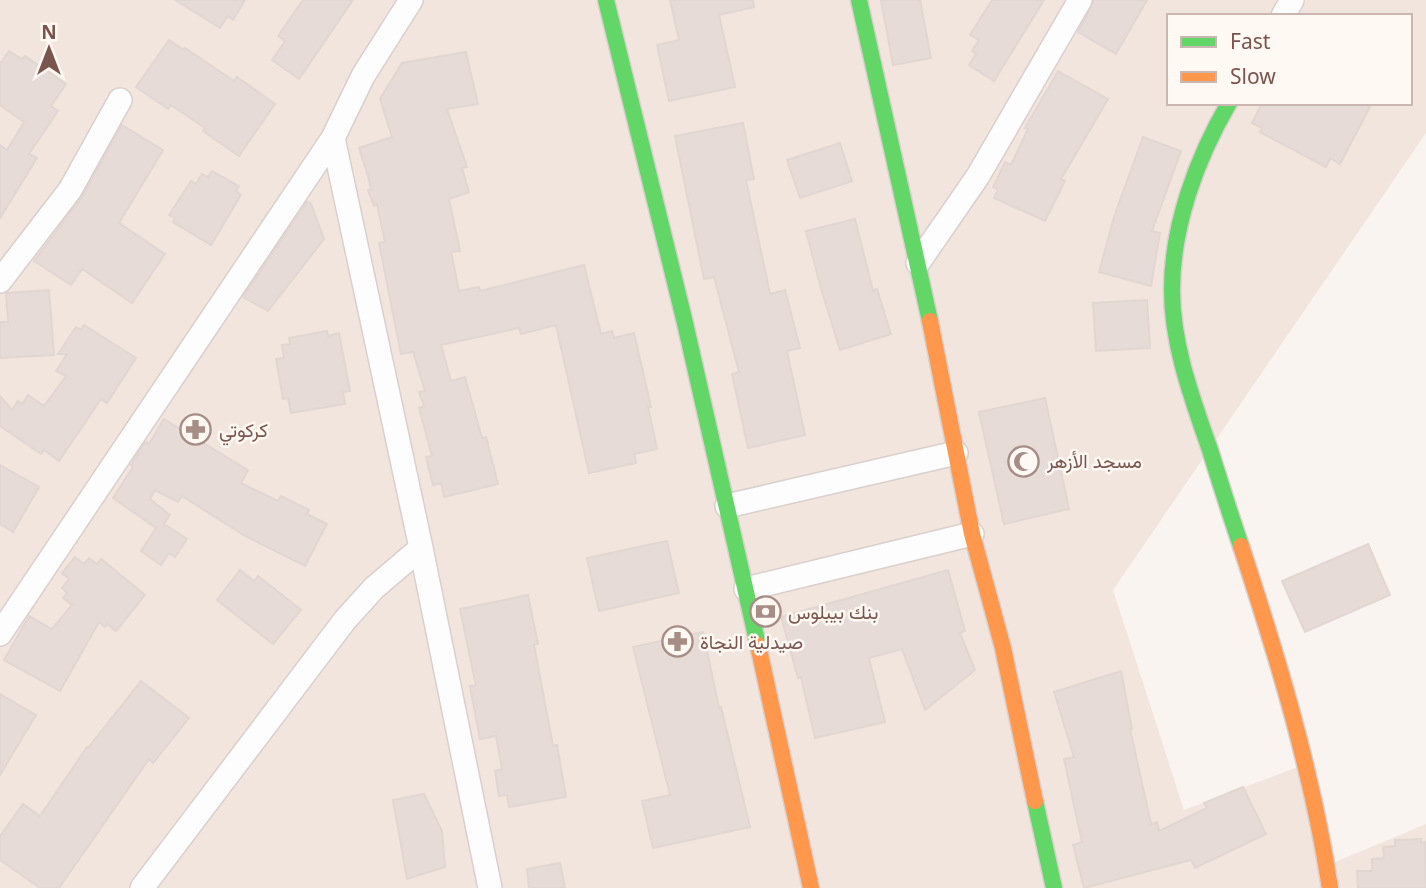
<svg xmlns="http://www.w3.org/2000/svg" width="1426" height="888" viewBox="0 0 1426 888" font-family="'Noto Sans',Vazirmatn,sans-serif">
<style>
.residential{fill:#f2e5de;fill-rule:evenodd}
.building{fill:#e6dbd7;stroke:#e2d6d2;stroke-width:2}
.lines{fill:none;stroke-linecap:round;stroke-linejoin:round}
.street-casing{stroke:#d9cfcc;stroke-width:26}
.fast-casing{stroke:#dad0cd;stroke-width:19}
.slow-casing{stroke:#dad0cd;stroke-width:19}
.street{stroke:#fefdfd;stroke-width:23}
.fast{stroke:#63d668;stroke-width:16}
.slow{stroke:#ff974d;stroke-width:16}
.labels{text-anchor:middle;stroke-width:5;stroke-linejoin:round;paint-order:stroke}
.poi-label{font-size:19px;fill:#7a554d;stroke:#fff8f3;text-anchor:start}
</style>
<rect width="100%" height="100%" fill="#f9f4f0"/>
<!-- residential -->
<path class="residential" d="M0,0h1426v133l-313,457 71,220 127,-48 17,103 98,-41v64h-1426zM1169,16h241v87h-241z"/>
<!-- building -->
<path class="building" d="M175,0h70l-12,20 -5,-4 -8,12z
M303,0h50l-54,79 -27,-19 13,-19 -7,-5z
M670,0h83l1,7 -35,8 16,72 -66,14 -12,-56 22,-5z
M881,0h39l11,58 -38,7z
M992,0h52l-50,81 -25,-16 7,-11 -4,-3 7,-11 -9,-5z
M1094,0h53l-31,54 -38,-22z
M169,40l15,10 1,-2 49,33 3,-4 38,27 -36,52 -36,-25 2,-3 -34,-23 -3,4 -32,-22z
M9,51l13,8 3,-3 41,28 -15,22 7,5 -29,43 8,4 -37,60v-73l7,5 17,-28 -24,-17v-41z
M466,52l12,52 -31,5 20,58 -5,1 7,24 -20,7 11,52 -9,1 8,39 20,-4 1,4 104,-26 17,69 11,-3 2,7 20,-5 17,74h-3l9,42 -23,5 2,9 -47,10 -33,-148 -35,9 -2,-6 -78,17 10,36 14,-4 17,61 4,-1 12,47 -54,13 -3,-14 -8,2 -7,-28 6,-1 -13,-48 5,-2 -5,-14 6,-1 -12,-39 -12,2 -22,-111 6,-1 -8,-38 -3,2 -6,-16 3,-1 -3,-13 -9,-28 33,-11 -12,-38 22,-36z
M1058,71l50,28 -47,80 4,2 -20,40 -51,-23 4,-8 -5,-3 12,-25 6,3 17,-36 -3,-1z
M1262,103h110l-32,61 -10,-6 -4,9 -66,-35 2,-4 -10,-5z
M743,123l11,56 -8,1 24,114 15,-4 15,58 -13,3 18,84 -57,13 -16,-74 7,-2 -25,-95 -10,2 -29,-143z
M122,125l41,25 -44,73 46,31 -33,49 -50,-34 -11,16 -37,-24 48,-64z
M1143,137l38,14 -29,80 8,2 -9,53 -52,-14 15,-55z
M840,143l12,38 -52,17 -13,-38z
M212,171l27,15 -3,5 5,4 -30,50 -38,-23 2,-4 -6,-3 22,-34 5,3 6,-10 6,3z
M307,202l4,2 13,35 -56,72 -25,-14z
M855,219l18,72 4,-2 14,45 -51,16 -18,-58 -16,-61z
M49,290l5,65 -54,3v-36h8l-2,-29z
M1147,300l3,48 -54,3 -3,-48z
M84,325l52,33 -29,45 -6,-4 -42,62 -15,-11 -3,4 -41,-28v-30l12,14 6,-9 4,3 6,-9 16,11 22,-30 -10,-5 11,-17h-9l18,-27 5,3z
M327,331l1,5 11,-3 11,58 -7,1 2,12 -54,9 -3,-15 -5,1 -7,-40 8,-1 -2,-13 8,-1 -1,-6z
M1045,398l24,111 -65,15 -25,-112z
M164,419l84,51 -7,13 37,18 3,-5 28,14 -2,4 20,10 -22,42 -60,-30 -63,-40 -4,6 -23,-12 -5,9 20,16 -6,9 23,15 -12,18 -6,-4 -8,12 -20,-14 15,-23 -43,-30 20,-31 -2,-2 11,-18 4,-5 3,2z
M0,465l39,22 -26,45 -13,-8z
M667,541l12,52 -80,18 -12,-53z
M1368,544l22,51 -85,37 -23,-51z
M75,557l9,7 5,-6 8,6 4,-5 44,36 -29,36 -9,-7 -2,3 -6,-5 -39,69 -56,-31 25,-44 23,13 20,-24 -9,-7 4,-5 -5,-5 7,-9 -7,-6z
M240,570l14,11 4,-5 43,34 -28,34 -56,-44z
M948,570l17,61 -5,2 15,37 -50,40 -23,-61 -33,9 16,64 -70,16 -14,-61 -3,1 -17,-61z
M528,595l10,49 -4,1 19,101 4,-1 9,52 -57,10 -2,-12 -8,1 -4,-25 7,-2 -6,-33 -16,3 -10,-53 6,-1 -16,-76z
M703,632l16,76 2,-1 29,120 -97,21 -11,-47 28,-6 -37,-148z
M1121,671l11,58h-2l21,95 6,-2 2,9 48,-23 -3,-5 39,-16 23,47 -71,34 -4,-8 -107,28 -11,-43 9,-3 -18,-83 10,-2 -20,-65z
M141,681l48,37 -36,45 -4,-4 -90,129h-19l-40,-28v-24l23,-32 17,12 47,-69 1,1z
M0,694l36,21 -36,60z
M424,794l18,37 3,36 -38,12 -14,-79z
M1421,839v4l4,-1 1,46h-68l-1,-17h15v-12l12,-1 -1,-11 12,-1v-6z
M560,863l5,25h-36l-2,-19z"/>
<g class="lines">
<defs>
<path id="street" d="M1283,16l9,-16
M333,138l88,410 69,340
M918,263l60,-87 102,-176
M0,281l70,-91 50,-90
M727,506l229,-53
M746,589l226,-55
M0,634l333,-496 30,-62 48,-76
M142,888l203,-268 29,-32 47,-40"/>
<path id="fast" d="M606,0l79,323 73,322
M859,0l71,321
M1229,103c-32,55 -57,122 -57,187 0,55 20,108 38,160 10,32 20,64 31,96
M1035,801l19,87"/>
<path id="slow" d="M930,321l42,213 31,114 32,153
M1241,546c37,113 71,225 89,342
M758,645l53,243"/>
</defs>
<!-- street casing -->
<use href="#street" class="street-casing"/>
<!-- fast casing -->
<use href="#fast" class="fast-casing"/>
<!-- slow casing -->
<use href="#slow" class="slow-casing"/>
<!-- street -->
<use href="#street" class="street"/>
<!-- fast -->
<use href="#fast" class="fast"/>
<!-- slow -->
<use href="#slow" class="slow"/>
</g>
<!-- icons -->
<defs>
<symbol id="pharmacy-ring" viewBox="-11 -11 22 22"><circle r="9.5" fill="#fff8f3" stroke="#a68d86" stroke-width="1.5"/><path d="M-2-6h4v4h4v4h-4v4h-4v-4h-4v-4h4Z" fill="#a68d86"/></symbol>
<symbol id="mosque-ring" viewBox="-11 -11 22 22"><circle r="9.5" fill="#fff8f3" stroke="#a68d86" stroke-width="1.5"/><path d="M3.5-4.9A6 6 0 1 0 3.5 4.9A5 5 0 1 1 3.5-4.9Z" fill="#a68d86"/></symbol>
<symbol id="bank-ring" viewBox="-11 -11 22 22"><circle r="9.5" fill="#fff8f3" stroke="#a68d86" stroke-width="1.5"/><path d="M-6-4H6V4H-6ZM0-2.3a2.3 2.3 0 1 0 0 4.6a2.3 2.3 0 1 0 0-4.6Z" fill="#a68d86"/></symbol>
</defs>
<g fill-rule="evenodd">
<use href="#pharmacy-ring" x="178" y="412" width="35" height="35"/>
<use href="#mosque-ring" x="1006" y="444" width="35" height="35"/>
<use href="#bank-ring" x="748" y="594" width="35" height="35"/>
<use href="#pharmacy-ring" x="660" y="624" width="35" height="35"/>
</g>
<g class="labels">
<!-- poi labels -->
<g class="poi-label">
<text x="219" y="437">كركوتي</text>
<text x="1047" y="468">مسجد الأزهر</text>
<text x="788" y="619">بنك بيبلوس</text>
<text x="700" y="649">صيدلية النجاة</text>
</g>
</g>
<!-- legend -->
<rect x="1167" y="14" width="245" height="91" fill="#fff8f3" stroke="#cab7b1" stroke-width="2"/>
<rect x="1181" y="37" width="35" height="10" fill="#63d668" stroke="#cab7b1" stroke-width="2"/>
<text x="1230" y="49" font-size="21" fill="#7a554d">Fast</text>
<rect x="1181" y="72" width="35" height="10" fill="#ff974d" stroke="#cab7b1" stroke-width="2"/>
<text x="1230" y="84" font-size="21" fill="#7a554d">Slow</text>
<!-- north arrow -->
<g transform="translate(49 49)" stroke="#fff8f3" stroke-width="5" paint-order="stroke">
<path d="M0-5L12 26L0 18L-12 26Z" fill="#7a554d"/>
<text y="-10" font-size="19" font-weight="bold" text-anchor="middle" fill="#7a554d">N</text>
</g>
</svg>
